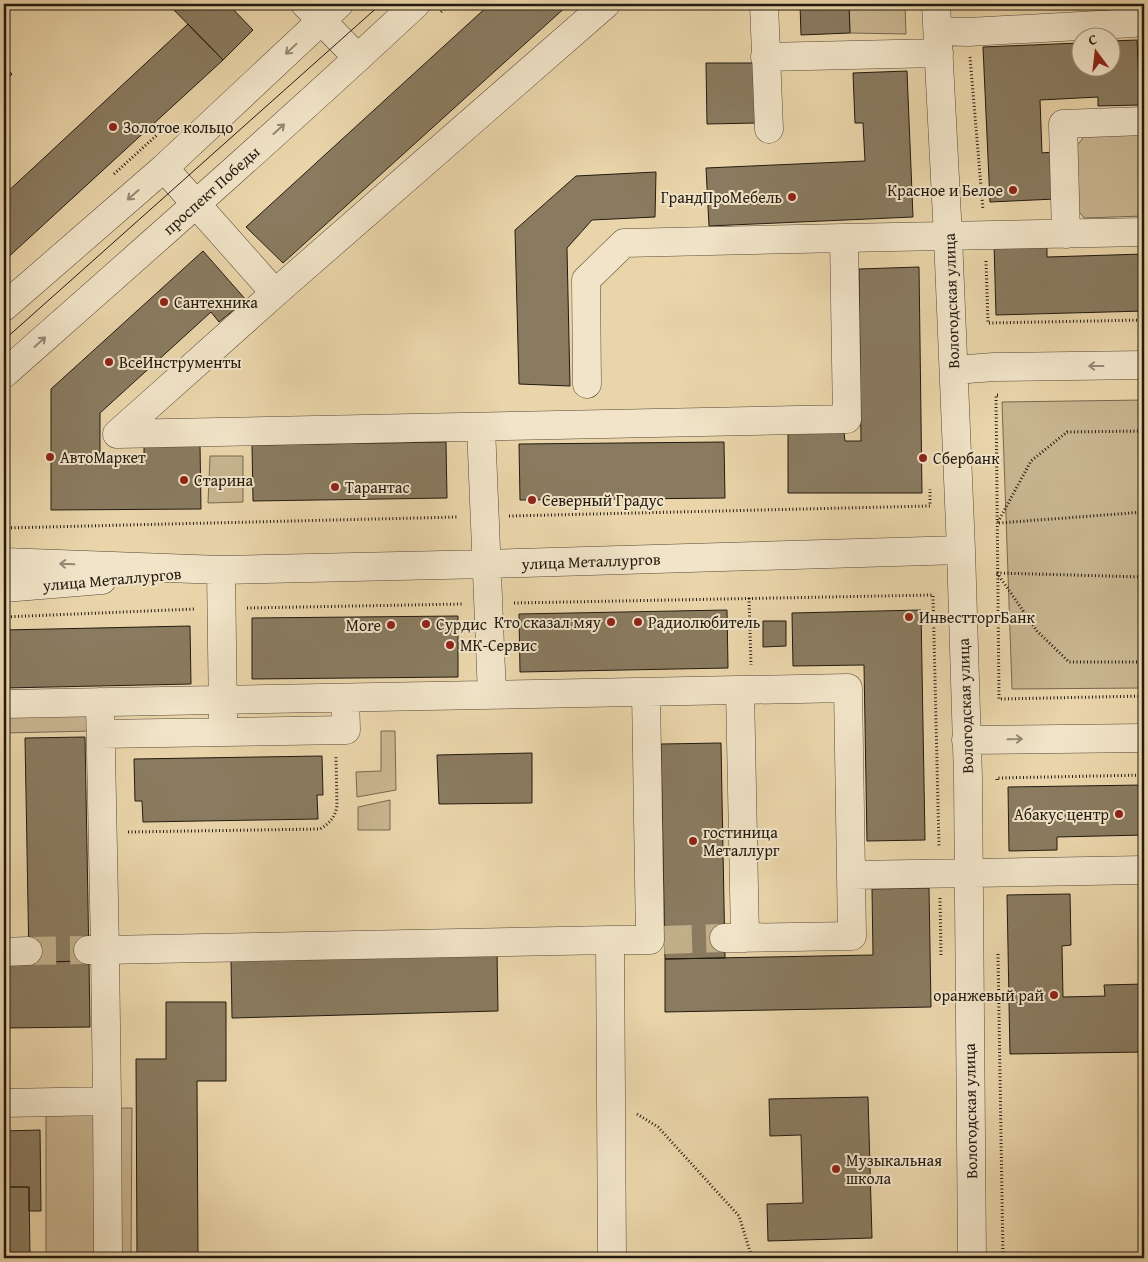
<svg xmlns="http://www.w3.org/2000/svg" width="1148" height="1262" viewBox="0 0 1148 1262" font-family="'Gentium Book Plus',serif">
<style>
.green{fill:#c8b590;stroke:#756850}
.building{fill:#8a7b60;stroke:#221a10}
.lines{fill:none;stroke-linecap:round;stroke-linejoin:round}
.minor-tunnel{stroke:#c2b08b;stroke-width:28;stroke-dasharray:28 14;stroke-linecap:butt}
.minor-casing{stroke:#544936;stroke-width:29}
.path{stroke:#221a10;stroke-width:3;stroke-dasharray:1 2.5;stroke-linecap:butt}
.minor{stroke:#f1e4c8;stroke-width:28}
.tram{stroke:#221a10;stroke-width:1}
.oneway{stroke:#948975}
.poi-dot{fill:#8f2418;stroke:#f1e4c8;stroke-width:2}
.labels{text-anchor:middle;stroke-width:4;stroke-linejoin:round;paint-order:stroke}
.poi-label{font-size:16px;fill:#221a10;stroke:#f1e4c8;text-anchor:start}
.street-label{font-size:16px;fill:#221a10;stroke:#f1e4c8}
</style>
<rect width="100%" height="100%" fill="#ead5aa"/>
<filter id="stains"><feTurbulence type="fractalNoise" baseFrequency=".004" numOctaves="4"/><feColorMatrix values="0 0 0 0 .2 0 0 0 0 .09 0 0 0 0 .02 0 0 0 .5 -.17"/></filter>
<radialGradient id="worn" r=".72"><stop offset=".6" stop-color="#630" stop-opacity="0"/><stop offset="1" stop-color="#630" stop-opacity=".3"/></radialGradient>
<!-- green -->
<path class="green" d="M849,4h56l1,30 -56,-1z
M1137,53h7v52h-4z
M1144,132v84l-60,2 -10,-13 -1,-54 13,-17z
M1144,400v288l-132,1 -10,-287z
M210,456h33v46l-35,1z
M94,709l-1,22 -89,2v-21z
M381,731h14l1,59 -39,7 -1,-25 25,-1z
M390,800v30h-32v-23z
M132,1108l-1,150h-85v-149z"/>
<!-- building -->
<path class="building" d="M168,4h60l25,26 -30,30z
M490,4h79l-286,259 -37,-36z
M800,4h49l1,29 -49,2z
M188,24l35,36 -219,201v-66z
M1137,40l3,65 -42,1v-9l-58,3 2,53 11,-1 2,47 -65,3 -7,-155 97,-4v25h30v-27z
M706,63h49l2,60 -50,1z
M4,66l8,8 -8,9z
M907,71l6,146 -204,9 -3,-58 159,-7 -2,-38h-8l-2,-50z
M656,172l-1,45 -63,3 -25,28 3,138 -51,-2 -4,-154 61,-54z
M1047,243v14l97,-3v57l-148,4 -2,-71z
M203,251l43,49 -27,22 -8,-10 -111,101v43h44v-12h56l1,65 -150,1v-121z
M919,267l3,226h-134v-60l56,-1 1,9h16l-2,-172z
M446,442l1,56 -194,3 -1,-56z
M724,442l1,56 -205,2 -1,-56z
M727,610l1,58 -208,4 -1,-58z
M921,610l4,230 -58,1 -3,-176 -71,1 -1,-53z
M458,616v61l-206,2v-61z
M763,621h23v25l-23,1z
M190,626l1,58 -187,4v-58z
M85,737l4,224 -60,1 -4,-224z
M721,743l4,215 -60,1 -4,-215z
M532,753v50l-93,1 -2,-49z
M322,756l1,39h-6l1,24 -175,3 -1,-21h-7l-1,-42z
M1144,785v50l-87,2v13l-48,1 -1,-64z
M929,888l2,119 -266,5v-53l208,-4 -1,-66z
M1070,894l1,51 -9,1 1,51 42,-1 -1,-11 40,-1v68l-134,2 -3,-159z
M497,953l1,58 -266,7 -1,-58z
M89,961l1,66 -86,1v-65z
M166,1002h60v79h-29l1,177h-61l-1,-199h30z
M868,1097l4,141 -104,3 -1,-37 36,-1 -2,-68 -31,1 -1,-37z
M40,1130l1,81h-12v-24h-25v-56z
M4,1187h25l1,71h-26z"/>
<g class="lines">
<!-- minor-tunnel -->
<path class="minor-tunnel" d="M664,940l60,-2
M28,951l60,-1"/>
<defs>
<path id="minor" d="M305,4l53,54
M764,4l5,125
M936,4l12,233 13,313 7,228 4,480
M938,31l30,1 166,-9 -1,-19
M765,57l174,-4
M164,168l111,125
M1066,234l-3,-110 81,-3
M4,307l160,-139 175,-164
M954,370l40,-3 150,-2
M4,374c138,-122 277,-244 412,-370
M587,384l-1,-104 38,-37 220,-5
M481,427l11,268
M117,434l730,-15 -3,-181 300,-6
M117,434l158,-141 331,-289
M4,562l217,8 266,-6 474,-14
M221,570l2,148
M4,588l98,-8
M740,690l5,248
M100,702l5,248 505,-10h40l-4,-248
M4,704l844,-16 3,187 293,-5
M101,734l245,-4 -1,-32
M966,740l178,-2
M724,938l128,-2 -1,-61
M610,940l2,318
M4,952l24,-1
M107,1101l1,157
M4,1103l103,-2 -2,-151h-17"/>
</defs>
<!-- minor casing -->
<use href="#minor" class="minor-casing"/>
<!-- path -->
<path class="path" d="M441,12l9,-8
M970,57l13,153
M114,174l55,-50
M986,261l2,62 156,-3
M998,395h-2l3,304 145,-3
M509,516l421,-10v-17
M998,522l33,-61 36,-29 77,-1
M999,523l145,-11
M4,528l454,-11
M997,573l40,58 32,31h75
M997,573l147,4
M749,598l2,67
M514,603l419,-8 6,252
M247,608l216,-4
M4,617l191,-8
M997,780v-2l147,-3
M128,832l192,-3c10,-6 15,-12 17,-23l-1,-49
M940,898l1,59
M998,954l5,304
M637,1114l21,13 81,89 13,42"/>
<!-- minor -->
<use href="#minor" class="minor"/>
<!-- tram -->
<path class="tram" d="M4,340l377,-336"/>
</g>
<!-- one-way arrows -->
<defs><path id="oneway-shaft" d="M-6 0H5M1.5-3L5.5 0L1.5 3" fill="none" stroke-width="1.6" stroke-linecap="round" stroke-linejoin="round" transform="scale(1.25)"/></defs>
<g class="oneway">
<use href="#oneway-shaft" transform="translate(291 49) rotate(137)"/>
<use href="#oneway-shaft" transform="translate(279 129) rotate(-42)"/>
<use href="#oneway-shaft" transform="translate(133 195) rotate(139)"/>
<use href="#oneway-shaft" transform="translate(40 342) rotate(-42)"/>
<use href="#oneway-shaft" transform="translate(1096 366) rotate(180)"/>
<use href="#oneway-shaft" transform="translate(67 564) rotate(-178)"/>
<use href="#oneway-shaft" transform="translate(1015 739) rotate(-1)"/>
</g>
<!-- markers -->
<g class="poi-dot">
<circle cx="113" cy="127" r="5"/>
<circle cx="1013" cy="190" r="5"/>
<circle cx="792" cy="197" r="5"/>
<circle cx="164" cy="302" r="5"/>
<circle cx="109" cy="362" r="5"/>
<circle cx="50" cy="457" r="5"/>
<circle cx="923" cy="458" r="5"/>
<circle cx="184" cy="480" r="5"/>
<circle cx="335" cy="487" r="5"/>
<circle cx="532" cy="500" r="5"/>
<circle cx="909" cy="617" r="5"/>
<circle cx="611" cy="622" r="5"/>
<circle cx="638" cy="622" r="5"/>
<circle cx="426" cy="624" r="5"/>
<circle cx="391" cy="625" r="5"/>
<circle cx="450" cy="645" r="5"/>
<circle cx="1119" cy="814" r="5"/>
<circle cx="693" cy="841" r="5"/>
<circle cx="1054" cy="995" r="5"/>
<circle cx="836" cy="1169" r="5"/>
</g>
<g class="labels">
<!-- poi labels -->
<g class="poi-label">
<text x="123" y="133">Золотое кольцо</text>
<text x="1003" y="196" text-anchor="end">Красное и Белое</text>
<text x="782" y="203" text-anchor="end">ГрандПроМебель</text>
<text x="174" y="308">Сантехника</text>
<text x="119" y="368">ВсеИнструменты</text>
<text x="60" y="463">АвтоМаркет</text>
<text x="933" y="464">Сбербанк</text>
<text x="194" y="486">Старина</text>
<text x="345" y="493">Тарантас</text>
<text x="542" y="506">Северный Градус</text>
<text x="919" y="623">ИнвестторгБанк</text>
<text x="601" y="628" text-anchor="end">Кто сказал мяу</text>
<text x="648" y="628">Радиолюбитель</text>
<text x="436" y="630">Сурдис</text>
<text x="381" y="631" text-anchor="end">More</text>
<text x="460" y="651">МК-Сервис</text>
<text x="1109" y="820" text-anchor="end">Абакус центр</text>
<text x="703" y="838">гостиница<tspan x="703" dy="18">Металлург</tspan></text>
<text x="1044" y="1001" text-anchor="end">оранжевый рай</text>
<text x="846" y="1166">Музыкальная<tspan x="846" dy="18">школа</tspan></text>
</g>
<!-- street labels -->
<g class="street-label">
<text transform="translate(211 190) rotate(-42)" y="6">проспект Победы</text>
<text transform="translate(951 301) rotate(-92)" y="6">Вологодская улица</text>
<text transform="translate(591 561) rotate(-2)" y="6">улица Металлургов</text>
<text transform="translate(112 579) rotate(-5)" y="6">улица Металлургов</text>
<text transform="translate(965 706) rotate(-92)" y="6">Вологодская улица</text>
<text transform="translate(970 1111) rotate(-91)" y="6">Вологодская улица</text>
</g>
</g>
<!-- margin -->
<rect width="1148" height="1262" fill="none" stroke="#ead5aa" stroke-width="20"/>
<rect x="5" y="5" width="1138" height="1252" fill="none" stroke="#221a10" stroke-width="2.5"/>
<rect x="10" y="10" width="1128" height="1242" fill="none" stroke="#221a10"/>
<!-- north arrow -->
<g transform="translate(1096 52) rotate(345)"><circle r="24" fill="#f1e4c8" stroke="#9e937e"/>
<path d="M0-4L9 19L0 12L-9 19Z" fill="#8f2418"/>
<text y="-8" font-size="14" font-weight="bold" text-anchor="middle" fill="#221a10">С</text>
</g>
<rect width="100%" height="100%" filter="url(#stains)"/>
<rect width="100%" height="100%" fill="url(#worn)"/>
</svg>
